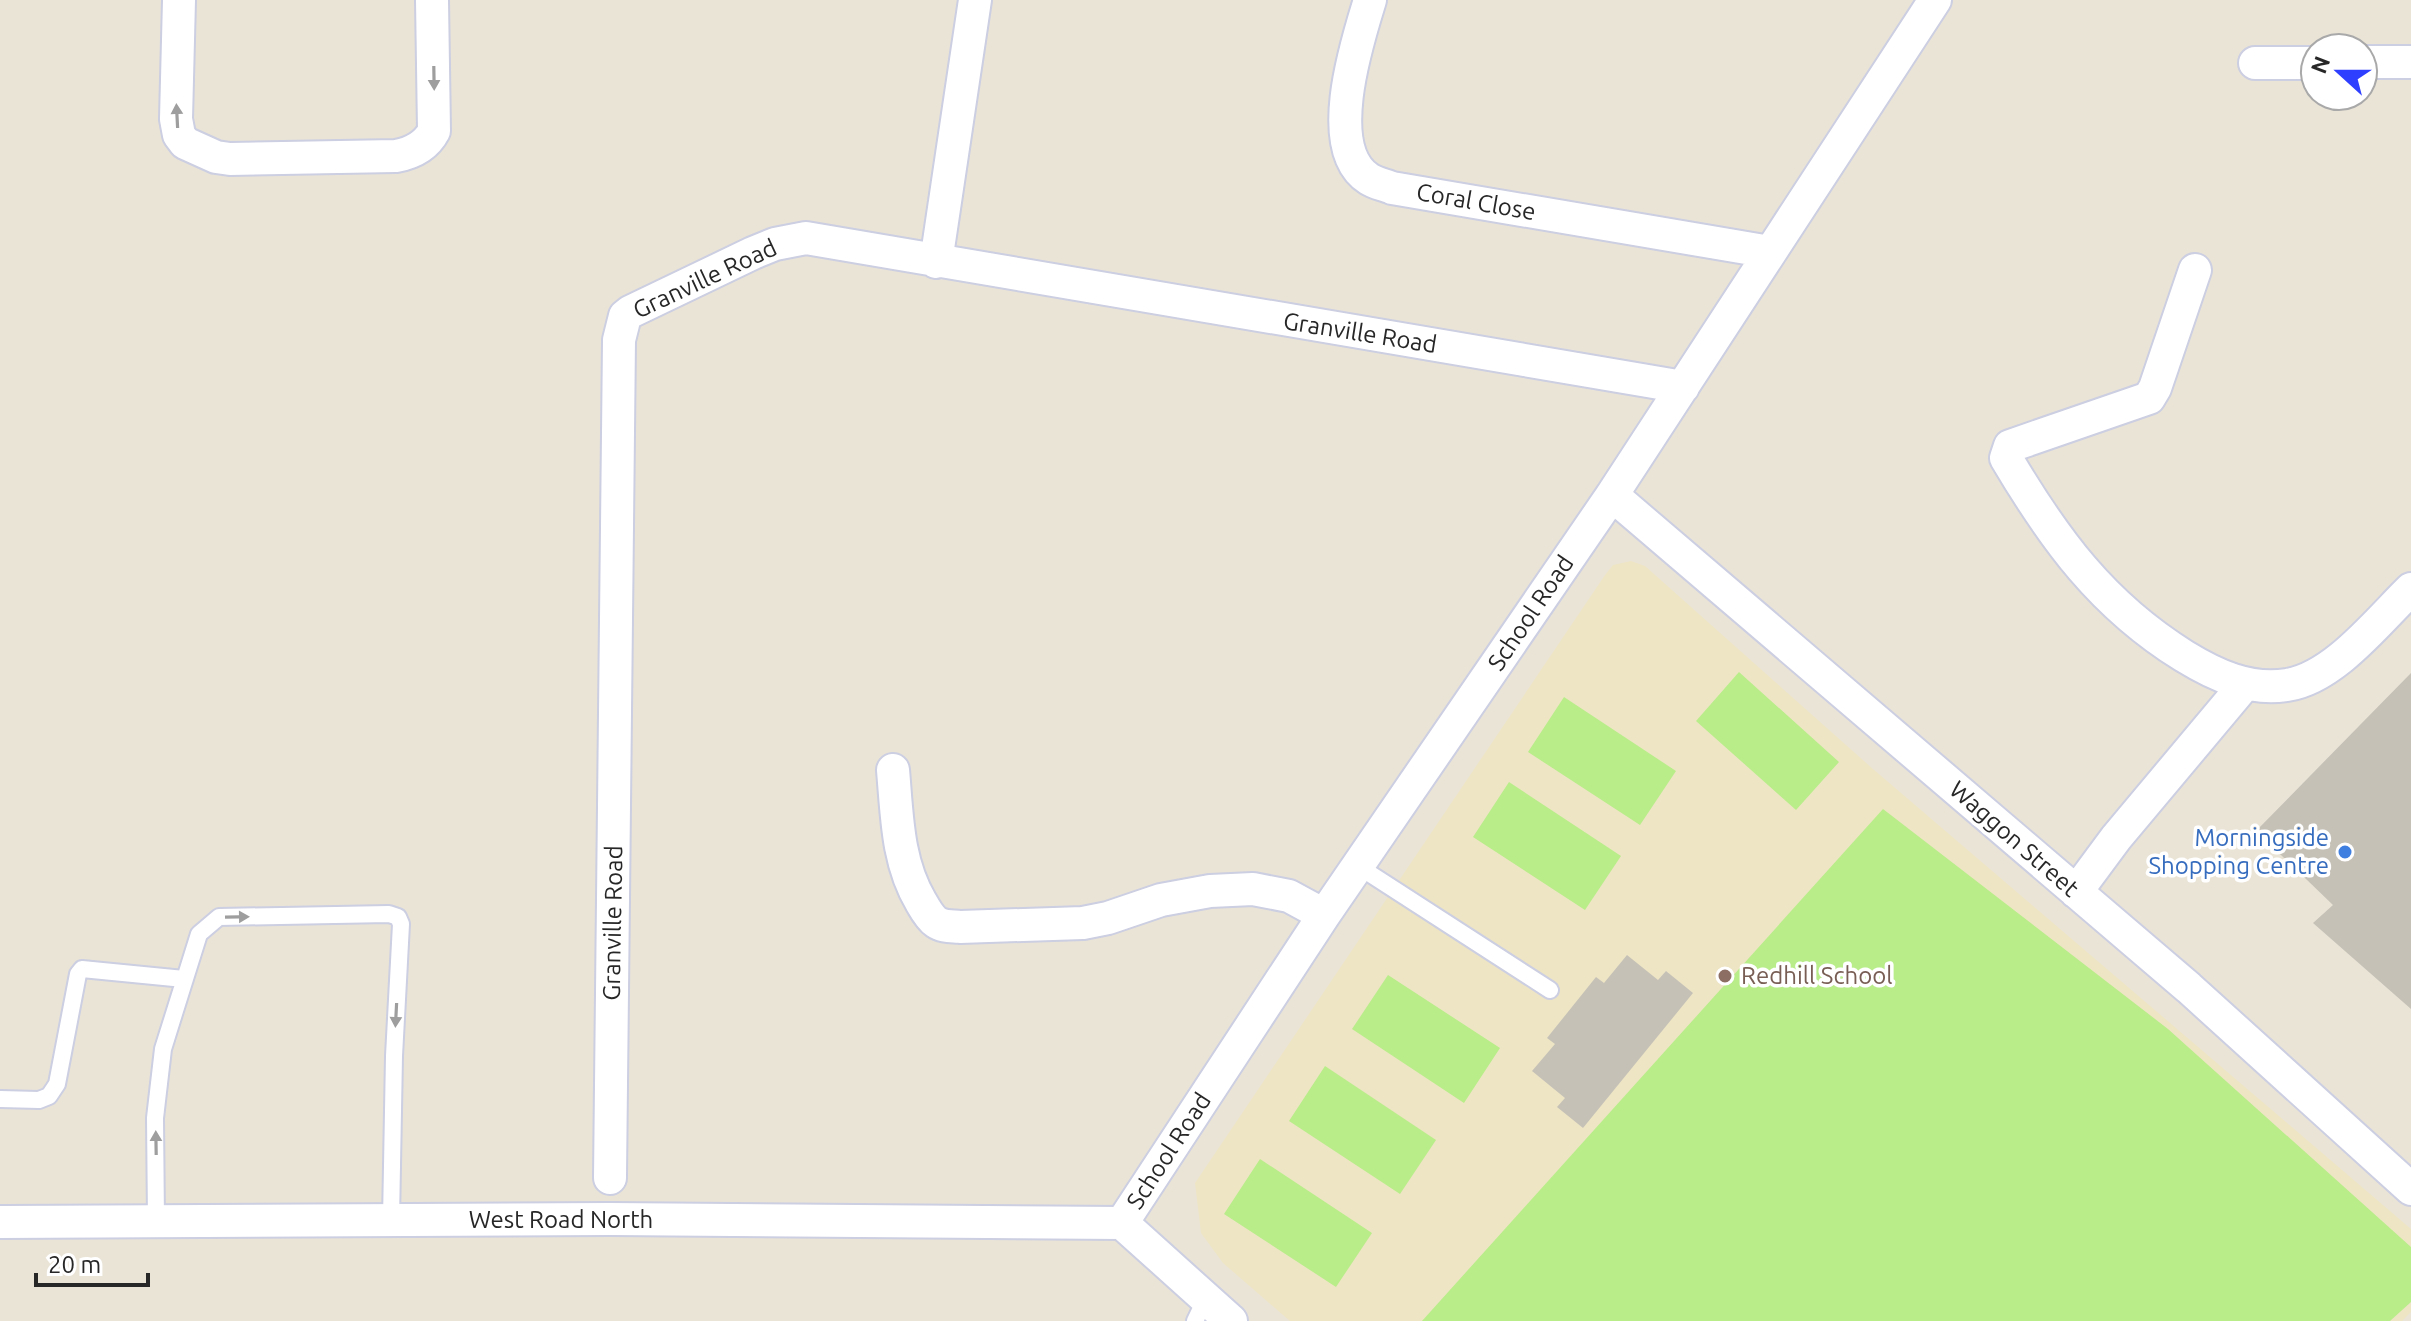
<svg xmlns="http://www.w3.org/2000/svg" width="2411" height="1321" viewBox="0 0 2411 1321" font-family="Ubuntu,sans-serif">
<style>
.education{fill:#eee5c4}
.pitch{fill:#b8ed8a}
.building{fill:#c5c1b7}
.lines{fill:none;stroke-linecap:round;stroke-linejoin:round}
.service-casing{stroke:#cccee1;stroke-width:20}
.minor-casing{stroke:#cccee1;stroke-width:36}
.service{stroke:#fff;stroke-width:16}
.minor{stroke:#fff;stroke-width:32}
.oneway{fill:#9e9e9e}
.shop-dot{fill:#3f7fe0;stroke:#fff;stroke-width:3}
.education-dot{fill:#8d6e63;stroke:#fff;stroke-width:3}
.labels{text-anchor:middle;stroke-width:7;stroke-linejoin:round;paint-order:stroke}
.street-label{font-size:24px;fill:#272727;stroke:#fff}
.shop-label{font-size:24px;fill:#366cbe;stroke:#fff;text-anchor:end}
.education-label{font-size:24px;fill:#785e54;stroke:#fff;text-anchor:start}
</style>
<rect width="100%" height="100%" fill="#eae4d7"/>
<!-- education -->
<path class="education" d="M1631,561l14,5 228,203 538,460v83l-9,9h-1112l-67,-58 -22,-30 -6,-50 410,-608 8,-10z"/>
<!-- pitch -->
<path class="pitch" d="M1739,672l100,90 -43,48 -100,-89z
M1564,697l112,74 -36,54 -112,-73z
M1509,782l112,74 -36,54 -112,-73z
M1883,809l285,220 243,218v55l-21,19h-968z
M1388,975l112,73 -36,55 -112,-74z
M1325,1066l111,74 -36,54 -111,-73z
M1260,1159l112,74 -36,54 -112,-73z"/>
<!-- building -->
<path class="building" d="M2411,673v336l-98,-86 20,-18 -77,-74z
M1627,955l31,25 8,-9 27,22 -110,135 -26,-21 8,-9 -33,-27 23,-27 -8,-6 49,-61 8,6z"/>
<g class="lines">
<defs>
<path id="service" d="M1358,866l192,124
M0,1099l39,1 10,-4 8,-12 21,-110 4,-5 102,10
M156,1221l-1,-103 8,-69 36,-115 20,-17 170,-3 9,3 3,7 -7,132 -3,164
M1195,1321l11,-23"/>
<path id="minor" d="M179,0l-3,119 3,16 6,8 31,14 14,2 166,-3c17,-3 30,-10 38,-25l-2,-131
M1370,0c-13,42 -48,149 -1,179 6,4 16,6 23,9l378,64
M2363,62h48
M2255,63h60
M936,262l39,-262
M2195,270l-40,118 -6,10 -139,48 -4,12c48,81 96,147 178,198 31,19 65,35 103,29 47,-7 91,-64 124,-96
M1612,495l577,493 222,201
M893,770c4,45 4,92 28,132 4,7 9,16 15,20 7,5 17,4 24,5l123,-4 25,-5 53,-18 49,-9 43,-2 36,7 35,19
M2076,892l40,-54 129,-154
M610,1178l9,-838 6,-24 5,-4 123,-59 22,-9 31,-6 877,149
M0,1222l610,-3 512,4
M1122,1223l202,-308 288,-420 323,-495
M1122,1223l109,98"/>
</defs>
<!-- service casing -->
<use href="#service" class="service-casing"/>
<!-- minor casing -->
<use href="#minor" class="minor-casing"/>
<!-- service -->
<use href="#service" class="service"/>
<!-- minor -->
<use href="#minor" class="minor"/>
</g>
<!-- one-way arrows -->
<defs><path id="oneway-solid" d="M-6-.8H1V-3.2L6.5 0L1 3.2V.8H-6Z" transform="scale(2)"/></defs>
<g class="oneway">
<use href="#oneway-solid" transform="translate(434 78) rotate(89)"/>
<use href="#oneway-solid" transform="translate(177 116) rotate(-93)"/>
<use href="#oneway-solid" transform="translate(237 917) rotate(-1)"/>
<use href="#oneway-solid" transform="translate(396 1015) rotate(93)"/>
<use href="#oneway-solid" transform="translate(156 1143) rotate(-91)"/>
</g>
<!-- markers -->
<circle class="shop-dot" cx="2345" cy="852" r="8"/>
<circle class="education-dot" cx="1725" cy="976" r="8"/>
<g class="labels">
<!-- street labels -->
<g class="street-label">
<text transform="translate(1476 202) rotate(10)" y="8">Coral Close</text>
<text transform="translate(705 279) rotate(-25)" y="8">Granville Road</text>
<text transform="translate(1360 333) rotate(9)" y="8">Granville Road</text>
<text transform="translate(1531 613) rotate(-56)" y="8">School Road</text>
<text transform="translate(2014 839) rotate(41)" y="8">Waggon Street</text>
<text transform="translate(613 923) rotate(-89)" y="8">Granville Road</text>
<text transform="translate(1169 1151) rotate(-57)" y="8">School Road</text>
<text x="561" y="1228">West Road North</text>
</g>
<!-- shop labels -->
<g class="shop-label">
<text x="2329" y="846">Morningside<tspan x="2329" dy="28">Shopping Centre</tspan></text>
</g>
<!-- education labels -->
<g class="education-label">
<text x="1741" y="984">Redhill School</text>
</g>
</g>
<!-- north arrow -->
<g transform="translate(2339 72) rotate(291)"><circle r="38" fill="#ffffff" stroke="#a9a9a9" stroke-width="2"/>
<path d="M0-6L14 30L0 20L-14 30Z" fill="#2f3fff"/>
<text y="-12" font-size="22" font-weight="bold" text-anchor="middle" fill="#272727">N</text>
</g>
<!-- scale -->
<path d="M36 1273v12h112v-12" fill="none" stroke="#272727" stroke-width="4"/>
<text x="48" y="1273" font-size="24" fill="#272727" stroke="#ffffff" stroke-width="6" paint-order="stroke">20 m</text>
</svg>
